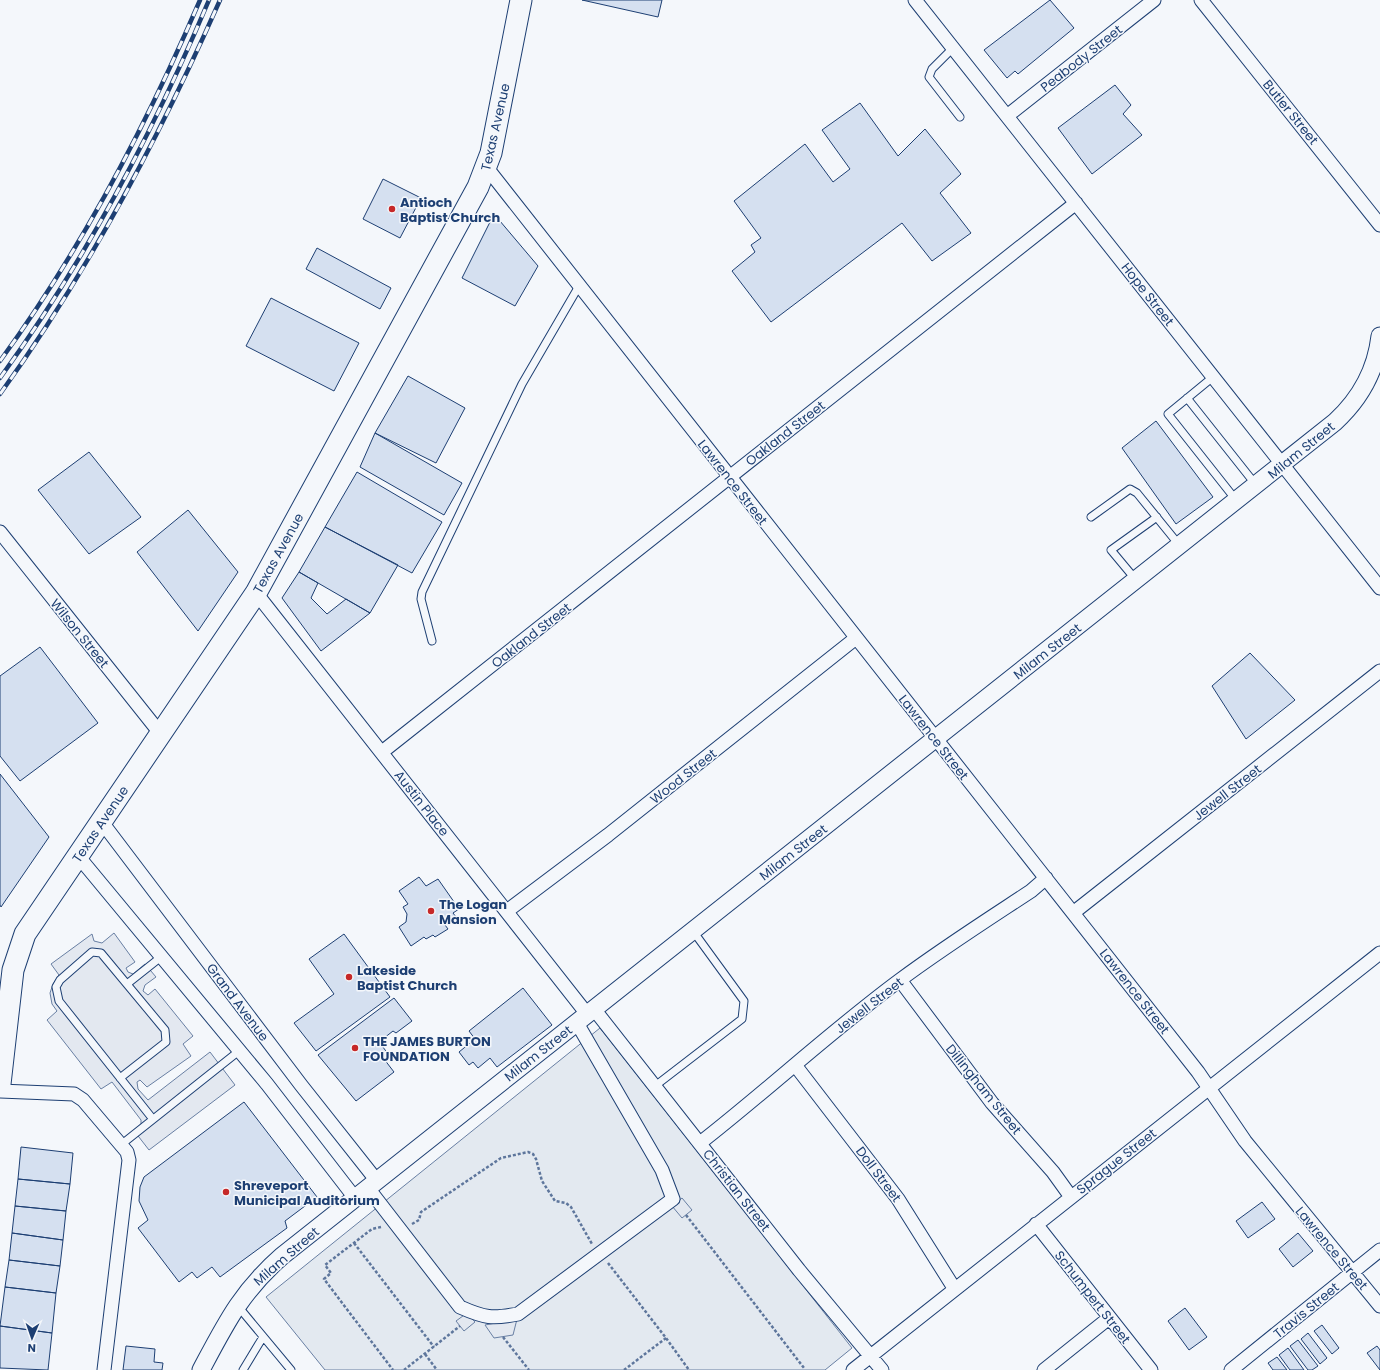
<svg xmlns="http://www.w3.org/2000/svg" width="1380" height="1370" viewBox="0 0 1380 1370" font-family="Poppins,sans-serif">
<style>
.green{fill:#e3e9f0;stroke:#687fa3}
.parking{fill:#e3e8f0;stroke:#687fa3}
.building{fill:#d5e0f0;stroke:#1d3f73}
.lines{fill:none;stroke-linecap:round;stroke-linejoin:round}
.service-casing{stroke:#1d3f73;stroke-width:9}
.minor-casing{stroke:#1d3f73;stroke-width:15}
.tertiary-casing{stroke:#1d3f73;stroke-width:19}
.primary-casing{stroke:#1d3f73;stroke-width:23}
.path{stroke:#5e769c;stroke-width:2.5;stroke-dasharray:3 2;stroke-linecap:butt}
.service{stroke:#f4f7fb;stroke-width:7}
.minor{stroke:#f4f7fb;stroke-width:13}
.tertiary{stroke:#f4f7fb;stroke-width:17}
.primary{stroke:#f4f7fb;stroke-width:21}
.rail-casing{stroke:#1d3f73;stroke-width:4.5}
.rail{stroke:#f4f7fb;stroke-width:3;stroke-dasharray:9;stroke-linecap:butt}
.poi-dot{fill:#c62828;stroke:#f4f7fb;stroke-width:1.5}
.labels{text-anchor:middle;stroke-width:3;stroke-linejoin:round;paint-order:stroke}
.street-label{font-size:13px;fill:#1d3f73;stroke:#f4f7fb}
.poi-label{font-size:13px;font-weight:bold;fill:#1d3f73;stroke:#f4f7fb;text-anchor:start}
</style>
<rect width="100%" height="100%" fill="#f4f7fb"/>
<!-- green -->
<path class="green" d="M600,1028l252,320 -27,22h-500l-59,-73z"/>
<!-- parking -->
<path class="parking" d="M114,933l21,29 -9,6 2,4 5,2 12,-10 11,13 -11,8 -2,6 5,4 7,-6 38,47 -10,8 8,12 -44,31 -7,-7 -3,2 1,7 10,11 62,-48 25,33 -86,65 -14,-18 6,-6v-6l-29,-38 -11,7 -54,-69 10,-9 -5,-7 -2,-11 3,-9 6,-9 -8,-11 41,-30 2,7 8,2z
M682,1198l10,12 -10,8 -10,-12z
M467,1313l8,9 -11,9 -8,-10z
M517,1319l-4,16 -19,3 -9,-13z"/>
<!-- building -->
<path class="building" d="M582,0h80l-4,17z
M1050,0l24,28 -56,46 -3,-3 -8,7 -23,-28z
M1115,85l16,20 -8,9 19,21 -50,39 -34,-46z
M860,103l38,53 27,-27 36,45 -21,19 31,40 -39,28 -30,-38 -131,99 -39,-51 23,-19 -4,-7 10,-7 -27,-37 71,-57 28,38 17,-13 -28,-39z
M383,179l38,19 -21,40 -37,-19z
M494,214l44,52 -23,40 -53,-28z
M317,248l74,40 -11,21 -74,-40z
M271,298l88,45 -25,48 -88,-45z
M408,376l57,32 -29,55 -61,-30z
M1156,421l57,76 -37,27 -54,-76z
M375,433l87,50 -18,32 -84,-48z
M89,452l52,65 -52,37 -51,-64z
M357,472l85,50 -30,51 -87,-46z
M188,510l50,62 -40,59 -61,-79z
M325,527l73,38 -28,48 -71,-41z
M299,572l19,11 -7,15 16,16 19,-15 24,14 -49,38 -39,-53z
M40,647l58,76 -78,58 -20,-25v-80z
M1250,653l45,47 -49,39 -34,-53z
M0,774l49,63 -48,70 -1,-2z
M419,877l7,9 12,-7 21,30 -6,4 3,4 -11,8 3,4 -13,8 -2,-2 -7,4 -2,-2 -13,9 -12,-19 7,-5 1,-8 -4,-7 5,-3 -9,-13z
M344,934l46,63 -74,54 -22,-28 40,-29 -25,-35z
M523,988l29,37 -55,42 -7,-9 -12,10 -5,-6 -4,3 -10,-13 16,-13 -6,-8z
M394,998l18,23 -16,12 -3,-2 -14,11 10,13 -5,4 10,13 -38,29 -38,-46z
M244,1102l73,95 -32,24 2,7 -67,49 -8,-10 -15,11 -5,-6 -13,10 -41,-54 10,-8 -9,-19 1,-14 4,-10z
M21,1147l52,6 -3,31 -52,-5z
M18,1179l52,5 -4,27 -51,-5z
M1262,1202l13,17 -27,19 -12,-17z
M15,1206l51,5 -3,29 -51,-7z
M12,1233l51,7 -3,26 -51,-6z
M1298,1233l15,18 -20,16 -14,-18z
M9,1260l51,6 -4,27 -51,-6z
M5,1287l51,6 -4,40 -52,-7z
M1185,1308l22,29 -18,13 -21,-29z
M1322,1325l17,23 -7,6 -18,-23z
M0,1326l52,7 -4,37 -48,-2z
M1308,1333l19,25 -7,6 -19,-25z
M1298,1340l20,26 -6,4h-4l-18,-24z
M126,1346l29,3 -1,13 9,1 -1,7h-39z
M1377,1346l3,4v20l-13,-17z
M1288,1348l16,22h-14l-11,-15z
M1277,1357l10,13h-14l-5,-7z"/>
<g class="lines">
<defs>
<path id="service" d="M953,48l-21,21 -3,8 31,40
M1213,377l-45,37 68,86
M1187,398l69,87
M1091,517l39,-28 7,4 43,53
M1136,580l-25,-30 46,-33
M432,641l-11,-42 1,-7 100,-208 57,-98
M127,984l34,-27
M120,1078l46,-36 -1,-12 -64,-77 -9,-1 -32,28 -4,7 3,14 93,117
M655,1086l87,-67 2,-18 -51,-70
M122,1144l117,-93
M237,1305l54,65
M243,1370l20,-33"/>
<path id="minor" d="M915,0l465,588
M1201,0l179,225
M1007,116l147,-116
M487,168l711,904 47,69 135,165
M0,532l160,201
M256,593l331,421
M382,752l694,-549
M101,821l200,264 76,96
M78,856l189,228 88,114
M507,911l101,-76 248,-197
M1073,913l307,-242
M900,980l92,123 61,69 18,25
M594,1009l205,261 83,100
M795,1065l103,134 56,89
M0,1091l74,3 9,6 44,52 2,8 -25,210
M700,1143c68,-53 131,-112 200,-163 43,-32 87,-60 131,-89l15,-13
M368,1188l92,119c25,11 32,12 58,7l155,-115 -11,-29 -85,-147
M1036,1224l115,146
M853,1370l527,-417
M1044,1370l65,-52
M1231,1370l149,-120"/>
<path id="tertiary" d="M201,1370c25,-47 40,-78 81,-114l1053,-834c26,-24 41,-51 45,-86"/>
<path id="primary" d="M0,1084l13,-114 12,-36 231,-341 222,-406 13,-34 30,-153"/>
</defs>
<!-- service casing -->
<use href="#service" class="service-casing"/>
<!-- minor casing -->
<use href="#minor" class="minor-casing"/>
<!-- tertiary casing -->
<use href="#tertiary" class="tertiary-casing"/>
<!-- primary casing -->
<use href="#primary" class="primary-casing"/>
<!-- path -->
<path class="path" d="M686,1215l118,153
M412,1224l7,-4 2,-8 80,-54 27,-6 5,2 3,5 6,22 13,20 11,2 5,4 21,37
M381,1227l-9,2 -47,36 6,8 -7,6 69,91
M354,1243l80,104
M608,1263l58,75 23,32
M503,1337l26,33
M425,1354l12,16
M404,1370l56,-44
M624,1370l42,-32"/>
<!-- service -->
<use href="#service" class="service"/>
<!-- minor -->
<use href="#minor" class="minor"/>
<!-- tertiary -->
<use href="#tertiary" class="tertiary"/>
<!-- primary -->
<use href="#primary" class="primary"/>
<defs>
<path id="rail" d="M0,361c81,-111 146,-235 200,-361
M0,378c85,-117 153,-245 209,-378
M0,394c89,-123 159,-256 220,-394"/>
</defs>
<!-- rail casing -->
<use href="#rail" class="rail-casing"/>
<!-- rail -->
<use href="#rail" class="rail"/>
</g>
<!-- markers -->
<g class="poi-dot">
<circle cx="392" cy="209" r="4"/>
<circle cx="431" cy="911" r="4"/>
<circle cx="349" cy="977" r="4"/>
<circle cx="355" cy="1048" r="4"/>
<circle cx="226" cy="1192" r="4"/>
</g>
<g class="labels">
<!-- street labels -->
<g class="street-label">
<text transform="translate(1081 58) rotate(-38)" y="5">Peabody Street</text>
<text transform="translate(1291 112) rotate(51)" y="5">Butler Street</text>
<text transform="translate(495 127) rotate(-77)" y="5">Texas Avenue</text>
<text transform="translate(1148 294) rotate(52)" y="5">Hope Street</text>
<text transform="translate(785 433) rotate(-38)" y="5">Oakland Street</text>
<text transform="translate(1301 450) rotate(-39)" y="5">Milam Street</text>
<text transform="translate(733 482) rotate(52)" y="5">Lawrence Street</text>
<text transform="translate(278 553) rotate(-61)" y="5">Texas Avenue</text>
<text transform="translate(80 633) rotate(51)" y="5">Wilson Street</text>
<text transform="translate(531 635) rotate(-38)" y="5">Oakland Street</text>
<text transform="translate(1047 651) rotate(-38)" y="5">Milam Street</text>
<text transform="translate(934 737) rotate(52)" y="5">Lawrence Street</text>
<text transform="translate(683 776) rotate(-38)" y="5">Wood Street</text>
<text transform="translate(1227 792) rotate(-38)" y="5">Jewell Street</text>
<text transform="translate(422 803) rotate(52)" y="5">Austin Place</text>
<text transform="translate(100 824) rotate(-56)" y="5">Texas Avenue</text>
<text transform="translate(793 852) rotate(-38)" y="5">Milam Street</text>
<text transform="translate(1135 991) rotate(52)" y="5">Lawrence Street</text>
<text transform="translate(238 1002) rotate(53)" y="5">Grand Avenue</text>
<text transform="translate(869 1005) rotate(-38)" y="5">Jewell Street</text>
<text transform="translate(538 1053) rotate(-38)" y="5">Milam Street</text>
<text transform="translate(984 1089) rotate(51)" y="5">Dillingham Street</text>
<text transform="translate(1116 1161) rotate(-38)" y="5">Sprague Street</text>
<text transform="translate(879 1174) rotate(53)" y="5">Doll Street</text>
<text transform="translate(737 1190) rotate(52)" y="5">Christian Street</text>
<text transform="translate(1332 1248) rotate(50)" y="5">Lawrence Street</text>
<text transform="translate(286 1256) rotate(-41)" y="5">Milam Street</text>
<text transform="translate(1093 1297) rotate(52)" y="5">Schumpert Street</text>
<text transform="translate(1306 1310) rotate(-39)" y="5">Travis Street</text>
</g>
<!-- poi labels -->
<g class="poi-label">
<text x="400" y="207">Antioch<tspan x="400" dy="15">Baptist Church</tspan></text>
<text x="439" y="909">The Logan<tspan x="439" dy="15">Mansion</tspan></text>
<text x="357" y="975">Lakeside<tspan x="357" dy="15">Baptist Church</tspan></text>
<text x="363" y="1046">THE JAMES BURTON<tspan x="363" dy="15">FOUNDATION</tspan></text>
<text x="234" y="1190">Shreveport<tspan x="234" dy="15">Municipal Auditorium</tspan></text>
</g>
</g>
<!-- north arrow -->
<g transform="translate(32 1338) rotate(182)" stroke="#f4f7fb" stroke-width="3" paint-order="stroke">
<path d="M0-3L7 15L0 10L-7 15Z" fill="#1d3f73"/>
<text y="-6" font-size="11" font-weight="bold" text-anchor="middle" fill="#1d3f73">N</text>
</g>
</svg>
